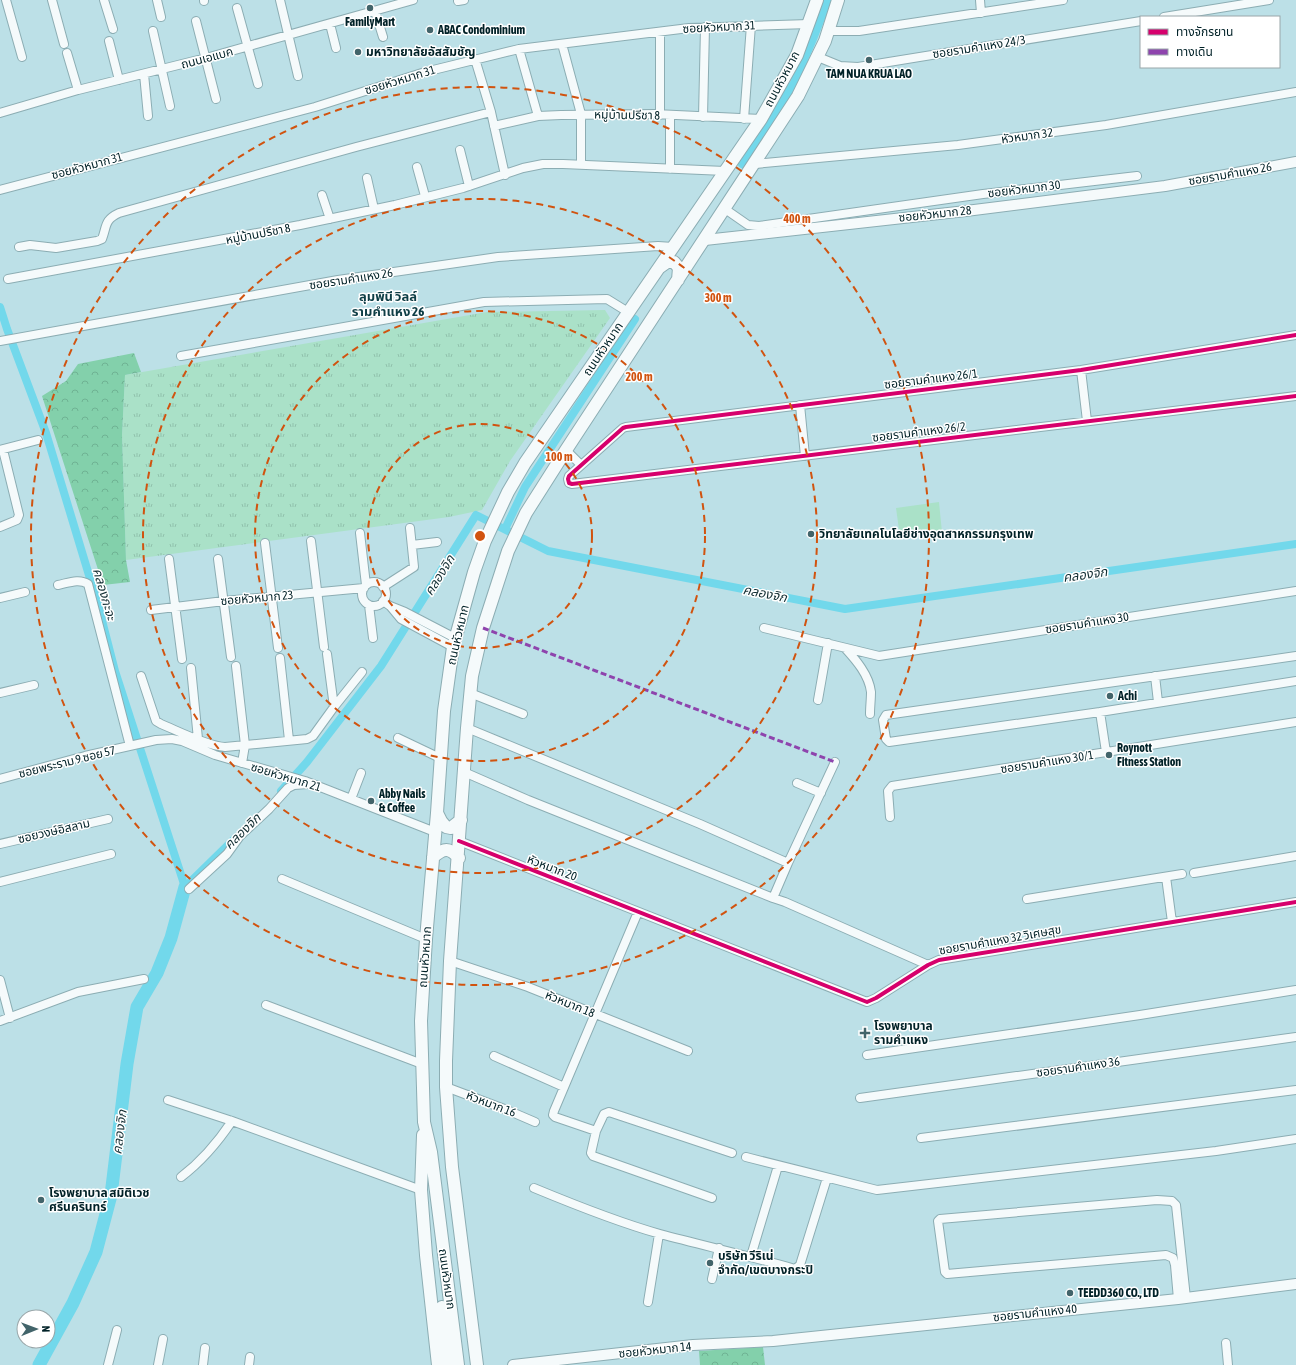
<svg xmlns="http://www.w3.org/2000/svg" width="1296" height="1365" viewBox="0 0 1296 1365" font-family="'Asap Condensed','Noto Sans Thai',sans-serif">
<style>
.grass{fill:url(#grass-tufts)}
.forest{fill:url(#forest-crowns)}
.garden{fill:#aae1c8}
.lines{fill:none;stroke-linecap:round;stroke-linejoin:round}
.canal{stroke:#72d8eb;stroke-width:8}
.river{stroke:#72d8eb;stroke-width:13}
.minor-casing{stroke:#8cadb3;stroke-width:10}
.tertiary-casing{stroke:#8cadb3;stroke-width:12}
.secondary-casing{stroke:#8cadb3;stroke-width:14}
.minor{stroke:#f5fafb;stroke-width:8}
.tertiary{stroke:#f5fafb;stroke-width:10}
.secondary{stroke:#f5fafb;stroke-width:12}
.quiet{stroke:#8e44ad;stroke-width:3;stroke-dasharray:6 3;stroke-linecap:butt}
.cycleway-casing{stroke:#fff;stroke-width:6}
.cycleway{stroke:#d6006c;stroke-width:4}
.ring{fill:none;stroke:#d1530f;stroke-width:2;stroke-dasharray:7 5}
.poi-dot{fill:#42646a;stroke:#fff;stroke-width:1.5}
.labels{text-anchor:middle;stroke-width:3;stroke-linejoin:round;paint-order:stroke}
.poi-label{font-size:12px;font-weight:bold;fill:#002127;stroke:#fff;text-anchor:start}
.street-label{font-size:12px;fill:#002127;stroke:#fff}
.neighbourhood-label{font-size:13px;font-weight:bold;fill:#0e3e46;stroke:#fff}
.water-label{font-size:13px;font-style:italic;fill:#122e33;stroke:#fff}
.centre{fill:#d1530f;stroke:#fff;stroke-width:2}
.ring-label{font-size:12px;text-anchor:middle;font-weight:bold;fill:#d1530f;stroke:#fff;stroke-width:3;stroke-linejoin:round;paint-order:stroke}
</style>
<defs>
<pattern id="grass-tufts" width="24" height="20" patternUnits="userSpaceOnUse"><rect width="24" height="20" fill="#aae1c8"/><path d="M3 7l-1-3M5 7V3M7 7l1-3M15 17l-1-3M17 17v-4M19 17l1-3" fill="none" stroke="#90c1ac"/></pattern>
<pattern id="forest-crowns" width="20" height="18" patternUnits="userSpaceOnUse"><rect width="20" height="18" fill="#83d0ab"/><path d="M2 6a3 3 0 1 1 6 0M12 15a3 3 0 1 1 6 0" fill="none" stroke="#6fb293"/></pattern>
</defs>
<rect width="100%" height="100%" fill="#bce0e7"/>
<!-- grass -->
<path class="grass" d="M605,310l5,8 -100,143 -28,49 -33,7 -323,43 -4,-125 3,-60 362,-63z"/>
<!-- forest -->
<path class="forest" d="M134,353l7,19 -16,3 -3,60 4,125 4,22 -27,3 -61,-189 24,-15 12,-17z
M763,1347l2,18h-65l-1,-14z"/>
<!-- garden -->
<path class="garden" d="M939,502l3,30 -42,5 -4,-29z"/>
<g class="lines">
<!-- canal -->
<path class="canal" d="M742,164l52,-81 19,-44 15,-39
M0,307l7,22 39,104 52,172 17,66 70,216 50,-49
M505,529l20,-42 110,-168
M281,791l26,-29 74,-96 95,-151 72,36 297,58 451,-65"/>
<!-- river -->
<path class="river" d="M39,1365l34,-62 23,-51 15,-57 16,-131 10,-57 20,-34 14,-35 14,-51"/>
<defs>
<path id="minor" d="M6,0l16,57
M52,0l12,44
M104,0l9,29
M157,0l4,17
M204,0v1
M280,0l18,76
M980,0l1,13
M458,1l6,-1
M237,8l21,76
M375,11l8,26
M1164,17l105,-17
M196,21l20,78
M330,24l6,24
M153,31l17,75
M829,31h30l204,-31
M109,41l10,39
M562,44l19,70v50
M519,49l19,67
M67,53l11,37
M818,57l22,9 18,1 283,-46
M475,59l16,53 14,63
M144,74l4,42
M0,113l78,-23 128,-32 207,-58
M660,115v-83
M670,115v54
M703,117l2,-90
M744,119l7,-94
M494,126l44,-10 23,-1 94,-1 106,5
M460,150l9,36
M755,164l203,-19 148,-20 190,-33
M417,167l8,29
M367,178l7,31
M0,190l315,-83 110,-35 94,-23 170,-21 120,-4
M322,195l8,24
M725,209l23,16 11,1 224,-32 154,-18
M19,247l11,-2 26,3 41,-7 5,-2c5,-13 2,-19 17,-26l237,-66 135,-35
M8,279l292,-54 95,-20 68,-17 60,-20 20,-4h20l162,7
M1296,335l-215,35 -455,57 -3,1 -54,48 -1,3 1,4 3,1 724,-88
M0,341l338,-61 160,-23 160,-11 15,1
M181,356l303,-54 123,-3 21,13
M1081,370l6,51
M800,405l5,51
M0,450l38,-10
M566,450l15,15
M0,527l17,-7 2,-5 -16,-65
M360,533l6,52
M311,541l13,106
M265,543l13,105
M412,545l25,-3
M169,559l13,100
M218,559l13,98
M362 594a12 12 0 1 1 24 0a12 12 0 1 1-24 0Z
M58,585c10,-2 21,-7 30,-1l42,162
M383,587l31,-20 -4,-39
M0,598l25,-6
M383,601l7,5 15,6 50,26
M369,605l4,33
M391,607l10,12 52,28
M151,610l73,-9 140,-13
M764,628l115,28 417,-65
M845,648c11,12 24,27 26,44 0,7 -1,15 -1,22
M327,654l7,53
M1296,656l-410,59 -3,5 3,19 3,3 211,-30 196,-31
M280,658l9,82
M236,666l9,79 -3,18
M191,668l7,71
M141,676l15,45 5,3c17,7 46,22 64,23l82,-8 6,-3 21,-29 28,-35
M1155,676l3,26
M0,693l34,-8
M470,693l53,21
M818,700l10,-57
M1100,712l6,40
M467,728l233,96 88,39
M398,738l42,20
M835,762l-47,101 -15,35 12,4 143,63
M464,772l64,28 245,98
M0,779l85,-23 71,-16 16,-1 10,2 33,14 90,26 130,51
M797,783l24,10
M351,799l10,-26
M890,817l-2,-26 4,-5 404,-64
M459,841l408,161 9,-4 52,-33 11,-5 357,-58
M0,844l108,-25
M1194,873l102,-17
M1166,877l6,45
M282,879l144,60
M0,882l111,-28
M189,889l38,-35 13,-18 29,-27 19,-21 6,-3 14,-1
M1027,899l155,-25
M638,912l-84,199 -1,4 2,2 41,14 8,-17 5,-2 123,41
M450,961l78,26 160,64
M0,980l10,38
M266,1005l156,59
M0,1021l78,-29 66,-13
M867,1055l273,-40 156,-25
M494,1056l70,31
M446,1087l61,23 28,12
M860,1098l436,-61
M168,1100l64,21 189,69
M596,1131l-5,22 2,3 119,42
M921,1138l375,-48
M746,1157l131,33 339,-39 80,-12
M181,1177c21,-16 37,-35 51,-56
M534,1188c41,17 83,34 126,46 45,12 90,22 135,35l5,-4 27,-87
M751,1256l27,-90
M712,1279l7,-31
M1178,1299l-3,-34 -2,-7 -7,-3 -219,19 -2,-2 -7,-51 2,-2 217,-19 15,1 4,4 10,93
M648,1302l11,-68
M1226,1343l2,22
M108,1365l9,-35
M158,1365l5,-26
M203,1365l2,-17
M249,1365l1,-8"/>
<path id="tertiary" d="M705,240l261,-29 199,-25 131,-24
M513,1365l180,-20 80,-4 405,-42 118,-15"/>
<path id="secondary" d="M660,267l7,-5h7l5,6 -1,12
M437,813l4,8 5,6 5,1 10,-8
M433,857c11,-9 16,-10 26,1
M423,1135l-2,55 5,65 12,110
M442,1307l7,58
M458,1365l-27,-213 -7,-30 -3,-101 5,-82 11,-126 7,-102 9,-64 21,-75 11,-31 23,-49 17,-29 236,-344 36,-64 20,-55
M477,1365l-25,-198 -6,-80v-26l4,-100 17,-233 5,-52 11,-48 25,-77 18,-38 40,-63 232,-354 27,-55 13,-41"/>
</defs>
<!-- minor casing -->
<use href="#minor" class="minor-casing"/>
<!-- tertiary casing -->
<use href="#tertiary" class="tertiary-casing"/>
<!-- secondary casing -->
<use href="#secondary" class="secondary-casing"/>
<!-- minor -->
<use href="#minor" class="minor"/>
<!-- tertiary -->
<use href="#tertiary" class="tertiary"/>
<!-- secondary -->
<use href="#secondary" class="secondary"/>
<!-- quiet -->
<path class="quiet" d="M483,628l352,134"/>
<defs>
<path id="cycleway" d="M1296,335l-215,35 -455,57 -3,1 -54,48 -1,3 1,4 3,1 724,-88
M459,841l408,161 9,-4 52,-33 11,-5 357,-58"/>
</defs>
<!-- cycleway casing -->
<use href="#cycleway" class="cycleway-casing"/>
<!-- cycleway -->
<use href="#cycleway" class="cycleway"/>
</g>
<!-- distance rings -->
<g class="ring">
<circle cx="480" cy="536" r="112"/>
<circle cx="480" cy="536" r="225"/>
<circle cx="480" cy="536" r="337"/>
<circle cx="480" cy="536" r="449"/>
</g>
<!-- markers -->
<g class="poi-dot">
<circle cx="370" cy="8" r="4"/>
<circle cx="430" cy="30" r="4"/>
<circle cx="358" cy="52" r="4"/>
<circle cx="869" cy="60" r="4"/>
<circle cx="811" cy="534" r="4"/>
<circle cx="1110" cy="696" r="4"/>
<circle cx="1109" cy="755" r="4"/>
<circle cx="371" cy="801" r="4"/>
<path d="M863 1027h4v4h4v4h-4v4h-4v-4h-4v-4h4z"/>
<circle cx="41" cy="1200" r="4"/>
<circle cx="710" cy="1263" r="4"/>
<circle cx="1070" cy="1293" r="4"/>
</g>
<g class="labels">
<!-- poi labels -->
<g class="poi-label">
<text x="370" y="26" text-anchor="middle">FamilyMart</text>
<text x="438" y="34">ABAC Condominium</text>
<text x="366" y="56">มหาวิทยาลัยอัสสัมชัญ</text>
<text x="869" y="78" text-anchor="middle">TAM NUA KRUA LAO</text>
<text x="819" y="538">วิทยาลัยเทคโนโลยีช่างอุตสาหกรรมกรุงเทพ</text>
<text x="1118" y="700">Achi</text>
<text x="1117" y="752">Roynott<tspan x="1117" dy="14">Fitness Station</tspan></text>
<text x="379" y="798">Abby Nails<tspan x="379" dy="14">&amp; Coffee</tspan></text>
<text x="874" y="1030">โรงพยาบาล<tspan x="874" dy="14">รามคำแหง</tspan></text>
<text x="49" y="1197">โรงพยาบาล สมิติเวช<tspan x="49" dy="14">ศรีนครินทร์</tspan></text>
<text x="718" y="1260">บริษัท วีริเน่<tspan x="718" dy="14">จำกัด/เขตบางกระปิ</tspan></text>
<text x="1078" y="1297">TEEDD360 CO., LTD</text>
</g>
<!-- street labels -->
<g class="street-label">
<text transform="translate(719 27) rotate(-3)" y="4">ซอยหัวหมาก 31</text>
<text transform="translate(979 47) rotate(-9)" y="4">ซอยรามคำแหง 24/3</text>
<text transform="translate(207 58) rotate(-15)" y="4">ถนนเอแบค</text>
<text transform="translate(782 79) rotate(-62)" y="4">ถนนหัวหมาก</text>
<text transform="translate(400 80) rotate(-17)" y="4">ซอยหัวหมาก 31</text>
<text transform="translate(627 115) rotate(1)" y="4">หมู่บ้านปรีชา 8</text>
<text transform="translate(1027 136) rotate(-8)" y="4">หัวหมาก 32</text>
<text transform="translate(87 166) rotate(-15)" y="4">ซอยหัวหมาก 31</text>
<text transform="translate(1230 174) rotate(-10)" y="4">ซอยรามคำแหง 26</text>
<text transform="translate(1024 189) rotate(-7)" y="4">ซอยหัวหมาก 30</text>
<text transform="translate(935 214) rotate(-6)" y="4">ซอยหัวหมาก 28</text>
<text transform="translate(258 234) rotate(-11)" y="4">หมู่บ้านปรีชา 8</text>
<text transform="translate(351 279) rotate(-9)" y="4">ซอยรามคำแหง 26</text>
<text transform="translate(603 349) rotate(-56)" y="4">ถนนหัวหมาก</text>
<text transform="translate(931 379) rotate(-7)" y="4">ซอยรามคำแหง 26/1</text>
<text transform="translate(919 432) rotate(-7)" y="4">ซอยรามคำแหง 26/2</text>
<text transform="translate(257 598) rotate(-5)" y="4">ซอยหัวหมาก 23</text>
<text transform="translate(1087 623) rotate(-9)" y="4">ซอยรามคำแหง 30</text>
<text transform="translate(458 635) rotate(-77)" y="4">ถนนหัวหมาก</text>
<text transform="translate(67 762) rotate(-14)" y="4">ซอยพระราม 9 ซอย 57</text>
<text transform="translate(1047 762) rotate(-9)" y="4">ซอยรามคำแหง 30/1</text>
<text transform="translate(286 777) rotate(17)" y="4">ซอยหัวหมาก 21</text>
<text transform="translate(54 831) rotate(-13)" y="4">ซอยวงษ์อิสลาม</text>
<text transform="translate(552 868) rotate(21)" y="4">หัวหมาก 20</text>
<text transform="translate(1000 940) rotate(-10)" y="4">ซอยรามคำแหง 32 วิเศษสุข</text>
<text transform="translate(425 957) rotate(-86)" y="4">ถนนหัวหมาก</text>
<text transform="translate(570 1004) rotate(22)" y="4">หัวหมาก 18</text>
<text transform="translate(1078 1067) rotate(-8)" y="4">ซอยรามคำแหง 36</text>
<text transform="translate(491 1104) rotate(21)" y="4">หัวหมาก 16</text>
<text transform="translate(447 1279) rotate(82)" y="4">ถนนหัวหมาก</text>
<text transform="translate(1035 1313) rotate(-6)" y="4">ซอยรามคำแหง 40</text>
<text transform="translate(655 1350) rotate(-6)" y="4">ซอยหัวหมาก 14</text>
</g>
<!-- neighbourhood labels -->
<g class="neighbourhood-label">
<text x="388" y="301">ลุมพินี วิลล์<tspan x="388" dy="15">รามคำแหง 26</tspan></text>
</g>
<!-- water labels -->
<g class="water-label">
<text transform="translate(1085 574) rotate(-8)" y="5">คลองจิก</text>
<text transform="translate(439 575) rotate(-58)" y="5">คลองจิก</text>
<text transform="translate(765 593) rotate(11)" y="5">คลองจิก</text>
<text transform="translate(105 594) rotate(74)" y="5">คลองกะจะ</text>
<text transform="translate(242 831) rotate(-44)" y="5">คลองจิก</text>
<text transform="translate(119 1132) rotate(-83)" y="5">คลองจิก</text>
</g>
</g>
<circle cx="480" cy="536" r="6" class="centre"/>
<g class="ring-label">
<text x="797" y="223">400 m</text>
<text x="718" y="302">300 m</text>
<text x="639" y="381">200 m</text>
<text x="559" y="461">100 m</text>
</g>
<!-- legend -->
<rect x="1140" y="16" width="140" height="52" fill="#ffffff" stroke="#99a6a9"/>
<rect x="1148" y="29" width="20" height="6" fill="#d6006c" stroke="#99a6a9"/>
<text x="1176" y="36" font-size="12" fill="#002127">ทางจักรยาน</text>
<rect x="1148" y="49" width="20" height="6" fill="#8e44ad" stroke="#99a6a9"/>
<text x="1176" y="56" font-size="12" fill="#002127">ทางเดิน</text>
<!-- north arrow -->
<g transform="translate(36 1329) rotate(89)"><circle r="19" fill="#ffffff" stroke="#99a6a9"/>
<path d="M0-3L7 15L0 10L-7 15Z" fill="#42646a"/>
<text y="-6" font-size="11" font-weight="bold" text-anchor="middle" fill="#002127">N</text>
</g>
</svg>
